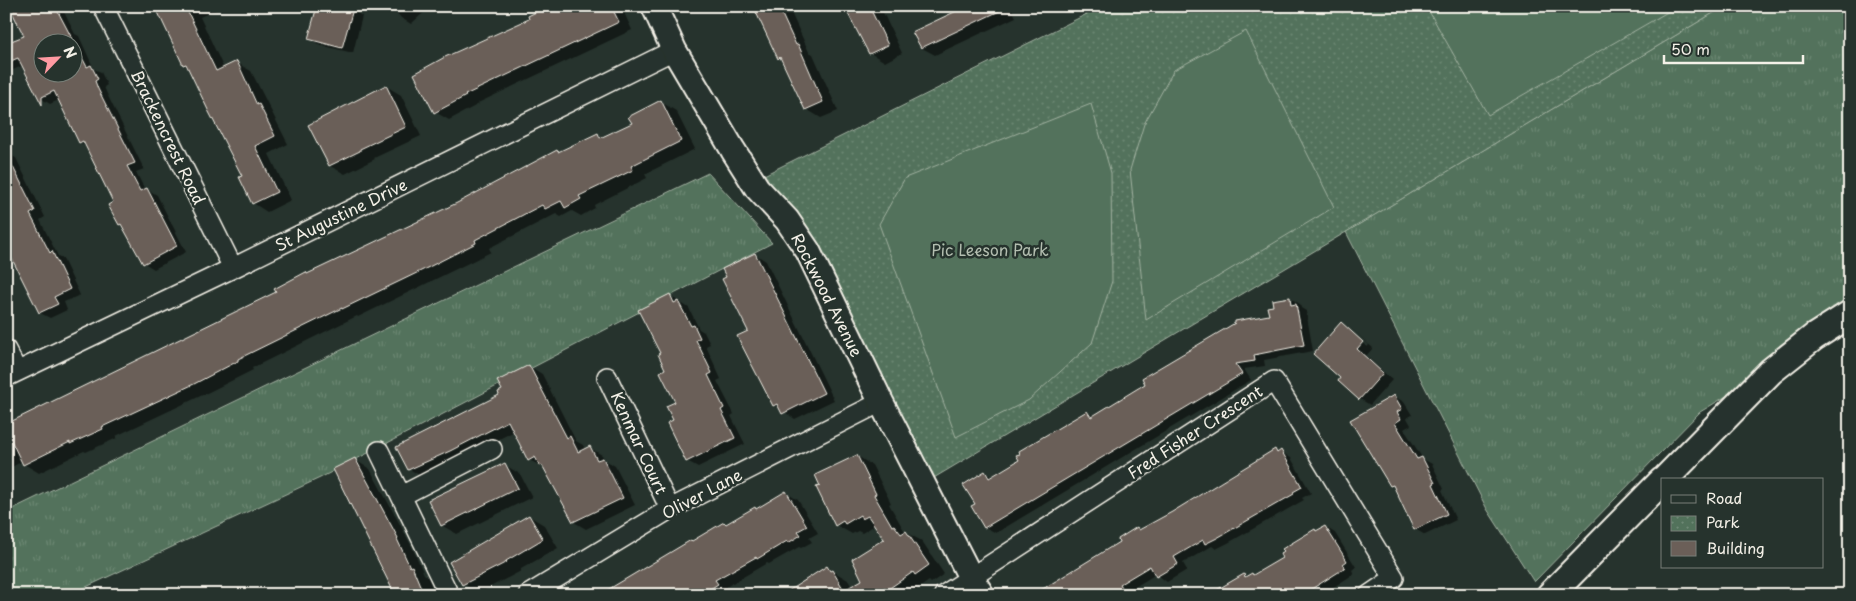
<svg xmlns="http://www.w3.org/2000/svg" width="1856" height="601" viewBox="0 0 1856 601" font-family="'Playpen Sans',sans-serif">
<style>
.grass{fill:url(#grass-tufts);stroke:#a3b2a2}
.park{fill:url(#park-dots);stroke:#a3b2a2}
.pitch{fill:#52725b;stroke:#a3b2a2}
.shadow{fill:#0007;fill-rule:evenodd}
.building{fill:#6b5f58;stroke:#f4f1e8;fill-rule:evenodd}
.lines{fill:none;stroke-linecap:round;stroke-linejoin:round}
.minor-casing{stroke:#f4f1e8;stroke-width:22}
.tertiary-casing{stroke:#f4f1e8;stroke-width:28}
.secondary-casing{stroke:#f4f1e8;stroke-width:30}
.minor{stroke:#26332d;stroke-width:19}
.tertiary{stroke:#26332d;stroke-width:24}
.secondary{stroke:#26332d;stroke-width:26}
.labels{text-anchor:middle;stroke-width:5;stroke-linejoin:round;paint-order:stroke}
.street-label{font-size:16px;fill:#f4f1e8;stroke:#26332d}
.park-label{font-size:16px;fill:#b3beb0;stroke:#26332d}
</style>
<defs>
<pattern id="grass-tufts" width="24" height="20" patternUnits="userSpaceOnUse" patternTransform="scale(1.25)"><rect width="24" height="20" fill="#52725b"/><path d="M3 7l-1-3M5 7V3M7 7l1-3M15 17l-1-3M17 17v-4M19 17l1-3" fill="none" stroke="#6c8773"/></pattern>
<pattern id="park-dots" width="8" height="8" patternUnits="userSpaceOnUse" patternTransform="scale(1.25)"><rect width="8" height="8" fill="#52725b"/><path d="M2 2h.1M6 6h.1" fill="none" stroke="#6c8773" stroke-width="1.8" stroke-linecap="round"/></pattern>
</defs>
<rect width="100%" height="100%" fill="#26332d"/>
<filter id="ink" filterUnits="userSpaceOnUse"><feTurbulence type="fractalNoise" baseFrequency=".02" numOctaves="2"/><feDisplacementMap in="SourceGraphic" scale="10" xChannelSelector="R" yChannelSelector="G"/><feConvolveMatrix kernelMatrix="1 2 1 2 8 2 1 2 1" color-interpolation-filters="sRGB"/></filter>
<g filter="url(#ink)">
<!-- grass -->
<path class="grass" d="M1725,6h125v315l-150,91 -166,170 -47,-73 -141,-277z
M708,173l64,70 -452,235 -251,117h-63v-83z"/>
<!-- park -->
<path class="park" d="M1103,6h622l-803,479 -162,-308z"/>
<!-- pitch -->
<path class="pitch" d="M1426,6h252l-190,109z
M1246,31l88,176 -188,113 -16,-150 14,-46 30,-54z
M1091,104l20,69 1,108 -20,62 -63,57 -73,37 -77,-213 26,-46z"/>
<!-- shadow -->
<path class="shadow" d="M12,6h49l14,28 4,2 15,33 7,3 6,13 -3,2 4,9 36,73 -8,3 9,18 2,-1 10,6 29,57 -32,17 -10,-6 -20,-36 -4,-3 -5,-21 -28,-56 -7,-5 -17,-44 -13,6 -10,-6 -16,-33 -11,5 -7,-4v-21l19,-9zM42,42h30v30h-30z
M155,6h59l2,4 -16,7 24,52 13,-6 14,8 37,73 -19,10 22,46 -24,12 -14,-9 -9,-27 -55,-108 -5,-3 -20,-43 -3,-2z
M391,6h40l-20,18 -10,-6z
M550,6h71l11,24 -154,73 1,1 -30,16 -14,-8z
M755,6h33l21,46 4,2 25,57 -17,7 -15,-9 -23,-48 -4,-3z
M846,6h34l22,47 -17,9 -15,-9z
M966,6h44l6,11 -81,38 -13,-7 44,-40z
M352,10l10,6 -9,37 -33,-8 -10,-6z
M386,86l15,9 20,41 -47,22 1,1 -30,15 -15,-8z
M661,102l15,9 19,38 -50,25 2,4 -53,27 1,3 -14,8 -9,-5 -11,6 -5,-3 -67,34 2,4 -133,65 -1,-1 -105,52 1,2 -44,22 -93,44 1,2 -31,14 -2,-1 -45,22 -15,-9 -1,-3 -17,9v-42l272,-135 28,-19 2,1 150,-71 99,-52 3,1 38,-19 6,4 29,-14z
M6,153l10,5 29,59 -5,3 18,36 5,3 17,36 -16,7 3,8 -17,8 -10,-5 -34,-68z
M755,254l11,7 68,139 -39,19 -21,-14 -24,-74z
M670,296l19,12 10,21 5,3 6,12 -4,2 15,33 -4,2 17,33 -3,2 14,28 -47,23 -11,-6 -13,-40 2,-19 -9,-32z
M1290,298l10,6 1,4 5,3 7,40 -49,9 1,6 -21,3 7,11 -255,153 -11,-6 -12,-20 3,-3 9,-31 8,4 28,-17 66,-48 7,4 176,-100 4,-9z
M1342,324l7,4v3l18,16 2,-2 -18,-16 22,19 -7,8 26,24 -22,25 -10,-6 -18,-21z
M529,366l13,8 34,67 7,4 2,5 5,-2 12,7 3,5 10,6 20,39 -49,24 -12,-7 -29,-54 -16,-8 -14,-29 -52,26 -42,19 -12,-7 92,-74 2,-5z
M1394,396l10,6 8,13 -5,3 4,7 -7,4 19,30 9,5 12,25 -2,1 14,30 -31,15 -10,-6 -19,-41 -5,-3z
M1275,451l3,2 3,-1 10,6 20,35 -9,5 2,2 -76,43 -12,6 -4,-3 -29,17 4,7 -20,12 -11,-8 -26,16 3,5h-100l88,-53 16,-14 4,2 32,-17z
M857,456l15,9 19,38 -2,1 16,28 17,9 22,33 -13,9 -2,-2 -20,14h-118l37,-27 20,12 4,7 11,-6 22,-42 -10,-14 -13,8 -4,-2 -6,3 -16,-9 -18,-37z
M355,460l15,9 42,78 12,27 4,3 7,18h-39z
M505,465l15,9 12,23 -75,37 -16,-9z
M786,493l12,7 20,33 -9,5 3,4 -11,6 -2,-1 -30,17 -2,-1 -41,24 3,4 -6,4h-121z
M529,516l15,9 14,23 -37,21v2l-42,22 -16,-9z
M1325,527l10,6 21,34 -4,3 2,4 -33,21h-112l35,-20 3,2 5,-3 2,2 30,-18 31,-28 2,2z"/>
<!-- building -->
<path class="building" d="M9,6h46l32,61 4,-2 7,14 -3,2 3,8 37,74 -8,3 13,25 7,-3 30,58 -34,18 -22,-40 -2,1 -11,-20 5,-3 -30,-61 -4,2 -25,-52 -12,6v8l-24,-47 -12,5v-20l18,-7zM42,42h30v30h-30z
M155,6h30l31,65 21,-10 20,44 2,-1 16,32 -20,10 22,46 -25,12 -13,-27 3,-1 -33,-64 -23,-48 -3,1z
M317,6h25l11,3 -11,39 -34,-9z
M548,6h63l8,16 -154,73 1,1 -32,17 -20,-39 31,-17 84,-38 -1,-3z
M753,6h25l18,39 2,-1 25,58 -18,8 -25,-53 -2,2z
M844,6h25l19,39 -19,9z
M967,6h43l-89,42 -9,-16z
M386,85l20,42 -46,22v2l-31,15 -21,-41z
M661,100l20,41 -50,25 2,4 -54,26 2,3 -16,9 -4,-7 -16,8 -3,-4 -67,35 1,3 -53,27 -81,39v-1l-104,51v2l-44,23 -92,43 1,2 -33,15v-2l-47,23 -17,-35v-6l270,-132 -2,-3 32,-17 1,2 150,-71 100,-53 1,2 40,-19 2,5 32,-15 -4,-6z
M6,153l29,58 -5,3 20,39 2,-2 18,38 -16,8 4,7 -19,9 -33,-66z
M755,253l69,140 -42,21 -5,-10 -4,2 -36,-70 11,-5 -26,-52 4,-2 -4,-8z
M670,294l4,9 4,-2 13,25 3,-1 6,13 -4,2 16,33 -4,2 16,33 -3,2 14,28 -49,24 -19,-39 6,-3 -7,-14 9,-4 -15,-30 5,-3 -7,-15 2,-1 -22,-43z
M1290,297l1,8 5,-1 8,41 -50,10 1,6 -20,3 7,10 -258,154 -13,-22 4,-2 -12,-19 22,-14 4,7 30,-18 -3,-5 4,-1 -1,-3 68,-40 4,6 54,-33 -3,-6 93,-55v-2l34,-6 -2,-8 6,-1 -1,-6z
M1341,322l22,20 -6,7 26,24 -24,27 -21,-19 2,-3 -27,-24z
M529,365l38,73 3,-2 8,16 12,-6 7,14 6,-2 20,40 -50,24 -31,-57 -2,1 -5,-9 -7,4 -20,-40 -58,30 -42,19 -12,-23 103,-52 -1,-3 4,-2 -5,-9z
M1394,395l8,14 -5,3 4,7 -6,4 22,36 5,-2 13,26 -2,1 14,30 -33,16 -21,-45 -3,1 -40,-66z
M1275,449l2,4 4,-3 21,37 -9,5 1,2 -77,44 -12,6 -2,-4 -29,17 4,7 -22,13 -6,-11 -30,18 7,11h-94l86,-53 -1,-3 19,-12 2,3 33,-18z
M857,455l19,39 -2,1 18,31 2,-1 7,9 5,-3 23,34 -14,10 -2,-3 -26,18 -2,-3 -10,8h-93l45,-29 3,5 2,-1 12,20 18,-10 -10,-21 32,-20 -16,-23 -6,3 -2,-4 -15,9 -2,-3 -8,5 -19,-39 4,-1 -5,-11z
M355,458l43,80 -1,1 13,28 2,-1 12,29h-29l-62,-126z
M505,463l13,25 -77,38 -13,-26z
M786,491l21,35 -9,5 3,4 -13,8 -1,-2 -30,18 -1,-2 -41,23 3,4 -17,11h-102l92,-55 1,1 32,-19 2,2 29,-17 1,2z
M529,515l14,24 -37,22 1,1 -45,23 -13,-23z
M1325,526l22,35 -4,3 2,4 -43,27h-94l36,-21 1,3 7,-4 1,2 29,-17 -2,-4 4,-3 -2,-2 33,-20 1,2z"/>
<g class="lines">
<defs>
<path id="minor" d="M103,6l130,262
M6,350l11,21
M6,377l227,-109 441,-218
M607,377l63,132
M379,451l22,45
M449,595l-48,-99 91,-47
M528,595l142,-86 211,-107
M944,595l330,-214 120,197 -25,17"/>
<path id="tertiary" d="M654,6l20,44 59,100 24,38 30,32 21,31 73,151 90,176 11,17"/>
<path id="secondary" d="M1664,480l107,-109 43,-34 36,-23
M1550,595l112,-114"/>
</defs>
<!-- minor casing -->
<use href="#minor" class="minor-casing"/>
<!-- tertiary casing -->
<use href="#tertiary" class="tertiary-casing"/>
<!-- secondary casing -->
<use href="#secondary" class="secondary-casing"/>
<!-- minor -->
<use href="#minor" class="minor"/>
<!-- tertiary -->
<use href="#tertiary" class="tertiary"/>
<!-- secondary -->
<use href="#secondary" class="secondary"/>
</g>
</g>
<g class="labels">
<!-- street labels -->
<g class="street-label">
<text transform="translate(168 137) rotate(64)" y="6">Brackencrest Road</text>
<text transform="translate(341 215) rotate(-26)" y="6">St Augustine Drive</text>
<text transform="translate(827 295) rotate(63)" y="6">Rockwood Avenue</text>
<text transform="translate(1195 432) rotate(-33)" y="6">Fred Fisher Crescent</text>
<text transform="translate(639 443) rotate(65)" y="6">Kenmar Court</text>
<text transform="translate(702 494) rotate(-28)" y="6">Oliver Lane</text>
</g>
<!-- park labels -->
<g class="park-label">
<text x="990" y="256">Pic Leeson Park</text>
</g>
</g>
<!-- margin -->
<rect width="1856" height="601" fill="none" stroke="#26332d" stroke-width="25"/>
<rect x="12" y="12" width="1831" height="576" fill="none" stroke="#f4f1e8" stroke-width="2" filter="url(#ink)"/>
<!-- legend -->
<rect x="1661" y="478" width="162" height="90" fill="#26332d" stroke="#787f78"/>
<rect x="1671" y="495" width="25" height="8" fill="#26332d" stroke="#787f78"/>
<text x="1706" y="504" font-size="15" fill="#f4f1e8">Road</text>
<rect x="1671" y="516" width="25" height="15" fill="url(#park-dots)" stroke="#787f78"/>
<text x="1706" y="528" font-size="15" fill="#f4f1e8">Park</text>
<rect x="1671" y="541" width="25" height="15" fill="#6b5f58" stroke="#787f78"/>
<text x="1706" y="554" font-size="15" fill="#f4f1e8">Building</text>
<!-- north arrow -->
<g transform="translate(58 58) rotate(65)"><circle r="24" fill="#26332d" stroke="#787f78"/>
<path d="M0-4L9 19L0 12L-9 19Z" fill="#ff9aa2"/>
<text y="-8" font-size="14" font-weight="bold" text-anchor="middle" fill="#f4f1e8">N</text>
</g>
<!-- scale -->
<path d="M1664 55v8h139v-8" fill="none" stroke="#f4f1e8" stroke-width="2.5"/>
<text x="1671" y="55" font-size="15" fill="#f4f1e8" stroke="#26332d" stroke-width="4" paint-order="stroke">50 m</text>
</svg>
